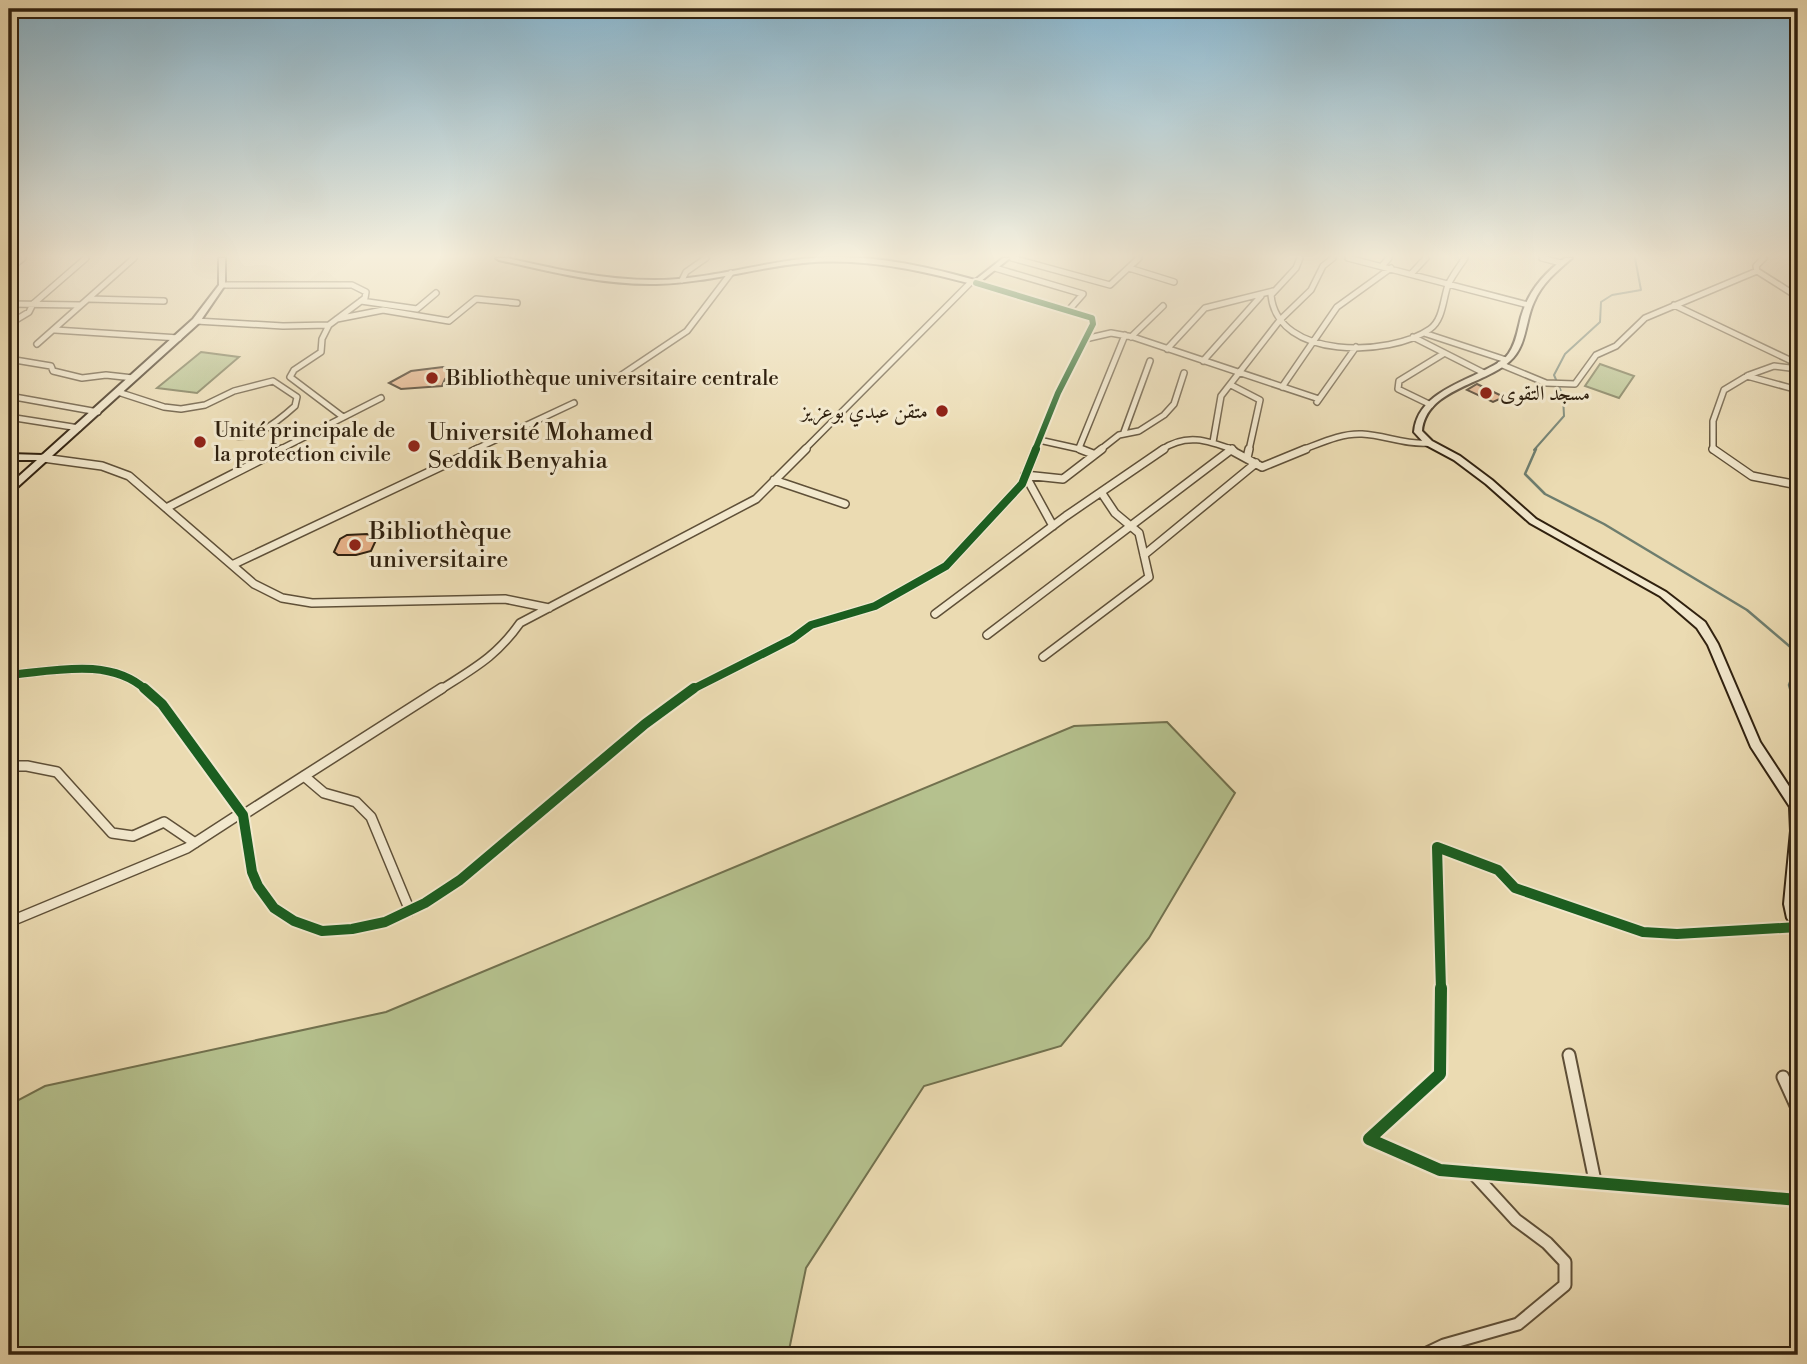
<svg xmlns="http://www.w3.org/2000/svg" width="1807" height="1364" viewBox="0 0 1807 1364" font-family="'Libre Bodoni',Amiri,serif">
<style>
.green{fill:#b5c18e;stroke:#72714e;stroke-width:2}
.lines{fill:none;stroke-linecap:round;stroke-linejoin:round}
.stream-far1{stroke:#6e7d6e;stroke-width:2}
.stream{stroke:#6e7d6e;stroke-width:2.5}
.building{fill:#e3ae85;stroke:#30210f;stroke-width:2}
.minor-far3-casing{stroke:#5f5038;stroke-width:8}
.minor-far2-casing{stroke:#5f5038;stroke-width:10}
.minor-far1-casing{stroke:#5f5038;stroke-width:12}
.minor-casing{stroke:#5f5038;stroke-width:15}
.secondary-casing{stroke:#30210f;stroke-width:4}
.minor-far3{stroke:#f2e8cd;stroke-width:5}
.minor-far2{stroke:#f2e8cd;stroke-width:7}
.minor-far1{stroke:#f2e8cd;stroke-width:9}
.minor{stroke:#f2e8cd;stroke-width:11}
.secondary{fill:#f2e8cd;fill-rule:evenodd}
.cycleway-far3-casing{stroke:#f2e8cd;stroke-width:10}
.cycleway-far2-casing{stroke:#f2e8cd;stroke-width:11}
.cycleway-far1-casing{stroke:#f2e8cd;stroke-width:14}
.cycleway-casing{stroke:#f2e8cd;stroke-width:17}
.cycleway-far3{stroke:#1b5e20;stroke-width:6}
.cycleway-far2{stroke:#1b5e20;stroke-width:8}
.cycleway-far1{stroke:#1b5e20;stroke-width:10}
.cycleway{stroke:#1b5e20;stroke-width:12}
.poi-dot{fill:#8f2418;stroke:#f2e8cd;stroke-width:2.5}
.labels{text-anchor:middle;stroke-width:6;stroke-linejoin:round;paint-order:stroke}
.far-poi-label{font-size:21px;fill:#30210f;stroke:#f2e8cd;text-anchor:start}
.poi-label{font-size:24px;fill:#30210f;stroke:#f2e8cd;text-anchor:start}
</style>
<rect width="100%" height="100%" fill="#ebdbb2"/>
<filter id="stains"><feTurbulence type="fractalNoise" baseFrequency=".00286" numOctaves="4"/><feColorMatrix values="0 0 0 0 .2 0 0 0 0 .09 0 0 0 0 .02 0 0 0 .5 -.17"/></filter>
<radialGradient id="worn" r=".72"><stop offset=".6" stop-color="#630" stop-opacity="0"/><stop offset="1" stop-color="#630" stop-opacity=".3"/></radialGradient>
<!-- green -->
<path class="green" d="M201,352l38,5 -42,36 -40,-5z
M1600,364l34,12 -15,22 -34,-12z
M1167,722l68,71 -86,145 -88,108 -137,40 -118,182 -18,87h-779v-250l36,-19 341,-74 688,-286z"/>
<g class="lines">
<!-- stream-far1 -->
<path class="stream-far1" d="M1534,450l30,-34 -1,-20 -9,-21 11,-21 35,-32 1,-20 11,-7 29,-5 -6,-32"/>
<!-- stream -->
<path class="stream" d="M1536,449l-11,25 20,20 59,30 143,86 48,41v18l-6,16 9,32"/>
</g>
<!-- building -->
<path class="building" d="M443,367l14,1 14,8 -16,8 -10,-5 -3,7 -41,3 -12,-6 22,-12z
M1477,384l27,13 -11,5 -26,-12z
M367,534l9,6 -5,11 -15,4h-18l-4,-3 6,-13 7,-4z"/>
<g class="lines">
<defs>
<path id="minor-far3" d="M1012,258l98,27 29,-27
M1300,258l-4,10 -25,27c6,65 119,62 159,34 13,-9 13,-30 18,-44 4,-9 11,-18 17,-27
M1348,258l180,47
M1542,258l19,5
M1764,258l-8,8 1,5 41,26
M1382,266l7,-8
M995,268l88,26 -15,17
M1129,268l45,14
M9,269l14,-11
M1412,273l14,-15
M682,280l4,-8 20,-14
M976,283l116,35 1,6 -35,69 -23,57
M222,285h130l14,7 -1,6 -36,27
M89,299l75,2
M361,301l56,8 19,-16
M9,304l71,1
M1674,305l124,59
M337,319l46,-9 66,11 27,-22 41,4
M196,321l87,5 46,-1 -7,14 -1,13 -27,18 -4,7 53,40
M9,324l20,-12 4,-8 53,-46
M55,330l124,8
M1424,333l82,27
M1131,337l32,-31
M1413,337l71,36
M1085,339l26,-6 22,4 186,62
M37,344l97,-86
M1794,344l4,-3
M1167,349l38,-41 68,-17
M9,359l42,7 2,5 29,7 24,-3 27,3
M1203,361l58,-65
M1500,364l46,19 29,1 21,-29 20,-9 29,-28 112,-47
M1747,376l51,14
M611,382l76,-51 44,-58
M1231,385l29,15 -11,50
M1282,387l55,-80 54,-39
M118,392l46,15 17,2 24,-4 29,-14 39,-10 24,16 -2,9c-20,18 -43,37 -71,28
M9,396l89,16
M1317,402l39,-55
M1431,405l-33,-16 1,-8 44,-27
M9,417l70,11
M1124,432l26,-71
M1039,440l45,10
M1213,442l8,-46 59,-76 31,-30 12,-24 10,-8
M1079,448l46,-113
M279,450l102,-52
M474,450l100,-47
M804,450l167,-168
M1100,450l19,-15 20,-4 25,-16 10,-11 10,-31
M1161,450c25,-17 46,-10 73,0
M1302,450c19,-7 39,-17 60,-16 23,1 43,11 67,9
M1713,450v-29l11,-31 25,-15 25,-9 24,3"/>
<path id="minor-far2" d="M1080,449l13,5
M1229,449l33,18 44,-18
M1713,449l39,27 46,9
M43,458l59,8 27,10 125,108 28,14 30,5 193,-4 44,9
M1247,458l2,-9
M1025,475l38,4 39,-30
M1025,475l28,51
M774,480l71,24
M166,508l116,-59
M1144,555l112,-92
M232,565l246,-116
M935,614l131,-98 98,-67
M987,635l245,-186
M1043,657l106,-80 -10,-44 -24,-20 -14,-21
M9,675c45,-4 101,-18 137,15
M440,690c34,-22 56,-33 80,-67l236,-124 50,-50
M691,690l101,-51 19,-14 64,-19 71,-40 76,-82 14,-35"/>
<path id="minor-far1" d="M144,688l18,16 81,111 9,57 6,14 16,22 20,13 28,10 30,-2 33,-7 40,-19 35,-23 185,-156 49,-36
M9,766h18l30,6 55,61 21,3 31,-14 31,21
M304,776l20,17 32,9 15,15 39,94
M243,815l199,-127
M9,922l178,-74 54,-35
M1441,990l-4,-143 61,23 17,18 128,44 34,2 121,-7"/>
<path id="minor" d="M1441,988l-1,86 -71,65 71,31 358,30
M1569,1055l26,126
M1783,1077l15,33
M1423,1355l21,-10 74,-21 47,-39v-23l-18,-19 -31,-23 -44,-48"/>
<path id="secondary" d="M219,258h6v27l-26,38 -187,169 -3,1v-8l28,-25h-28v-6l33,1 151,-136 26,-34z
M496,258h11c48,11 97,22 147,22 50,0 98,-15 148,-21 58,-7 117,5 173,21l28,-22h7l-34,27c-57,-15 -113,-28 -173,-22 -49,5 -97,20 -147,21 -53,1 -105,-12 -157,-24z
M1565,258h7c-15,13 -30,25 -38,44 -9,19 -7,44 -24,59 -26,24 -84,28 -88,70l10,10 28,15 32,24 44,39 130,73 39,30 13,22 42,98 38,58v82l-2,22 2,10v17l-4,-2 -7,-11 -3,-14 7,-73 -1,-24 -39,-60 -43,-102 -11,-17 -37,-32 -130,-73 -44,-39 -32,-24 -28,-15 -12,-13c3,-35 41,-47 69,-61 9,-5 20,-9 26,-18 7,-10 9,-24 12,-36 7,-25 23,-44 44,-59z"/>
</defs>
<!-- minor-far3 casing -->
<use href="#minor-far3" class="minor-far3-casing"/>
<!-- minor-far2 casing -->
<use href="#minor-far2" class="minor-far2-casing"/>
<!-- minor-far1 casing -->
<use href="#minor-far1" class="minor-far1-casing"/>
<!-- minor casing -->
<use href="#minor" class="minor-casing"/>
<!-- secondary casing -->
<use href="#secondary" class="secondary-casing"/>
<!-- minor-far3 -->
<use href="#minor-far3" class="minor-far3"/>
<!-- minor-far2 -->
<use href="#minor-far2" class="minor-far2"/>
<!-- minor-far1 -->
<use href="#minor-far1" class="minor-far1"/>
<!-- minor -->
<use href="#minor" class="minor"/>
<!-- secondary -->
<use href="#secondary" class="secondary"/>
<defs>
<path id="cycleway-far3" d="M976,283l116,35 1,6 -35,69 -23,57"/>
<path id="cycleway-far2" d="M9,675c45,-4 101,-18 137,15
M691,690l101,-51 19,-14 64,-19 71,-40 76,-82 14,-35"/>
<path id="cycleway-far1" d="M144,688l18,16 81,111 9,57 6,14 16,22 20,13 28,10 30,-2 33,-7 40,-19 35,-23 185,-156 49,-36
M1441,990l-4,-143 61,23 17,18 128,44 34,2 121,-7"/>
<path id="cycleway" d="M1441,988l-1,86 -71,65 71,31 358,30"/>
</defs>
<!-- cycleway-far3 casing -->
<use href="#cycleway-far3" class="cycleway-far3-casing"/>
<!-- cycleway-far2 casing -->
<use href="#cycleway-far2" class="cycleway-far2-casing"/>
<!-- cycleway-far1 casing -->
<use href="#cycleway-far1" class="cycleway-far1-casing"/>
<!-- cycleway casing -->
<use href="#cycleway" class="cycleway-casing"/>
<!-- cycleway-far3 -->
<use href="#cycleway-far3" class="cycleway-far3"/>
<!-- cycleway-far2 -->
<use href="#cycleway-far2" class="cycleway-far2"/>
<!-- cycleway-far1 -->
<use href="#cycleway-far1" class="cycleway-far1"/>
<!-- cycleway -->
<use href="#cycleway" class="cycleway"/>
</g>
<!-- sky -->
<linearGradient id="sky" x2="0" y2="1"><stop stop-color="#88b7d1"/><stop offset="0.57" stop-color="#f6efdc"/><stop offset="1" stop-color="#f6efdc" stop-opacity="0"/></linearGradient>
<rect width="1807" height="449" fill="url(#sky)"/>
<!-- markers -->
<g class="poi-dot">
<circle cx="432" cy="378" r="7"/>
<circle cx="1486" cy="393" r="7"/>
<circle cx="942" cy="411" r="7"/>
<circle cx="200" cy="442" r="7"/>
<circle cx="414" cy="446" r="7"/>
<circle cx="355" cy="545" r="7"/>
</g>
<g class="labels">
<!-- far-poi labels -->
<g class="far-poi-label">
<text x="446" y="385">Bibliothèque universitaire centrale</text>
<text x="1500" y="400">مسجد التقوى</text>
<text x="928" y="418" text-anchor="end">متقن عبدي بوعزيز</text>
<text x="214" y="437">Unité principale de<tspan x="214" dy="24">la protection civile</tspan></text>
</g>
<!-- poi labels -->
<g class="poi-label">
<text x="428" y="440">Université Mohamed<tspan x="428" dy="28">Seddik Benyahia</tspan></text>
<text x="369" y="539">Bibliothèque<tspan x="369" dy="28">universitaire</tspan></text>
</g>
</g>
<!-- margin -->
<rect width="1807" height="1364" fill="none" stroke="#ebdbb2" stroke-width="35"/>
<rect x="10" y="10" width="1786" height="1343" fill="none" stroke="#30210f" stroke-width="3.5"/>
<rect x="18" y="18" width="1772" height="1329" fill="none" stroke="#30210f" stroke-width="2"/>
<rect width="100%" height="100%" filter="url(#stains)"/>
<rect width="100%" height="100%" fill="url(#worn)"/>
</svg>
